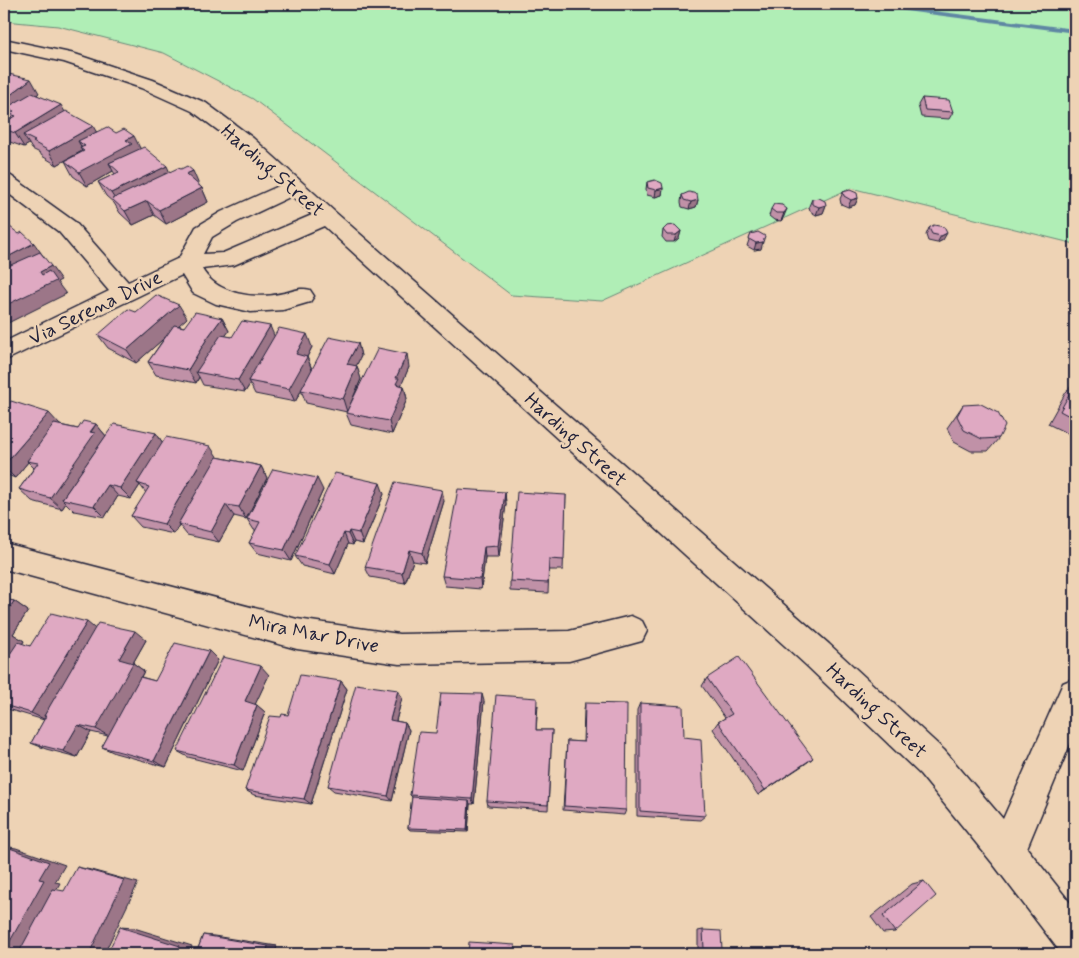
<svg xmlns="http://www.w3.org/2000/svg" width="1079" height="958" viewBox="0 0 1079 958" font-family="Mynerve,sans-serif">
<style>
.green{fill:#b0eeb6;stroke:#698878}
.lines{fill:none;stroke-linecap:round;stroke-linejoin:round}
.stream{fill:#5f87a3;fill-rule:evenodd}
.minor-casing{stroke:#22223b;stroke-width:3}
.minor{fill:#eed3b5;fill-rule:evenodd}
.wall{fill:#c091a7;stroke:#22223b}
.shaded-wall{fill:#9c7688;stroke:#22223b}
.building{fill:#dfa9c2;stroke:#22223b}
.labels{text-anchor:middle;stroke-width:5;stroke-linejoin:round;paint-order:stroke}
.street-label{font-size:20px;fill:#22223b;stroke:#eed3b5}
</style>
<rect width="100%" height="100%" fill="#eed3b5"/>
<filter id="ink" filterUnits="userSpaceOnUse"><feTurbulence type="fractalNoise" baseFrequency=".02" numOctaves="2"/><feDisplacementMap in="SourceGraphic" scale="10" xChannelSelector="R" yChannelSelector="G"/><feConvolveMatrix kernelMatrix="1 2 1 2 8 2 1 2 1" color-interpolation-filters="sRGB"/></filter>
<g filter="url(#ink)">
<!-- green -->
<path class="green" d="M4,4h1071v240l-224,-56 -249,113 -91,-6 -258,-196 -89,-46 -106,-27 -54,-5z"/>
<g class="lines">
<!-- stream -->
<path class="stream" d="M864,4h15l196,25v4l-208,-27z"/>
<defs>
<path id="minor" d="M4,39l71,15 78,26 53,23 47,35 82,74 494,432 115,106 59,69 60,-136 12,-5v54l-48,116 48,61v45l-14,-1 -67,-88 -74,-91 -113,-108 -483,-440 -90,39 -32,4c15,26 54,31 82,24 10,-2 16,-6 26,-3l4,6 -4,6 -27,8 -32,2 -35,-8 -23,-11 -11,-18 -178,86v-19l105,-51 -50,-59 -55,-42v-16l7,2 64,46 53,60 51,-24 17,-31 25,-15 60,-27 -42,-39 -47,-35 -51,-23 -77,-26 -60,-13zM292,196l20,19 -89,38 -20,1 9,-17 25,-15z
M4,543l293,76 102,15 170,-3 62,-15 11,5 5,10 -5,10 -73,20 -170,3 -102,-15 -293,-80z"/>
</defs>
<!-- minor casing -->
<use href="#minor" class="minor-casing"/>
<!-- minor -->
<use href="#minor" class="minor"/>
</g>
<!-- wall -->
<path class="wall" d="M4,73l35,20 -2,2 60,37 43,16 29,24 30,13 3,3 6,14 -42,22 -12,-9 -21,10 -13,-12 -6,-10 -8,-7 -8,-14 17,-8 -2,-3 -26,15 -14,-10 -8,-15 17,-9v-1l-25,14 -15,-9 -2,-3 -8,-4 -3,-5 -5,3 -17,-6 -3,-6v-12l8,-5 -1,-2 -7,5z
M922,98l31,14 -4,7 -28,-2 -3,-12z
M647,182l16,6 -1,7 -7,2 -8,-2 -1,-6z
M843,192l15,6 -3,7 -7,2 -7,-3 -1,-5z
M682,195l16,5 -2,7 -7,2 -7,-2 -1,-5z
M812,199l14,6 -3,8 -7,2 -6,-4 -1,-5z
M782,205l2,11 -3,5 -7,-1 -5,-4 2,-7z
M934,225l9,15 -6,3 -9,-2 -2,-6 3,-7z
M663,230l18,1 -2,7 -5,4h-8l-4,-5z
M751,234l10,15 -7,1 -7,-4z
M136,312l51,6 -9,7 6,2 38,-9 7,13 -4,5 7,1 42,-1 38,11 -5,10 5,12 46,-26 3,13 -5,10 5,13 -13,31 61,-43 -8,18 3,1 3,13 -15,35 -41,-9 -5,-12 1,-1 -41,-9 -5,-13 6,-10 -12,22 -40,-8 -5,-10 -5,8 -42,-7 -4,-8 -3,6 -40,-8 -8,-13 17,-25 -29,26 -28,-15 -10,-13z
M1075,382v55l-27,-13 18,-32z
M4,404l3,2 53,19 18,4 18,-5 10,12 50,-3 7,10 54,14 44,9 6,12 -21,41 -12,-3 -15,26 -32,-7 -8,-10 -5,9 -33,-7 -10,-11 15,-23 -6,-8 -9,14 -13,-3 -13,21 -31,-6 -8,-8 -4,6 -30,-8 -13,-12 15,-21 -6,-6 -13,16 -10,-4 -1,1z
M963,405l36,33 -11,13h-17l-17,-9 -7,-14 7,-10z
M323,490l-32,71 -34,-8 -8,-10 7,-13h-2l-7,-11z
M505,492l1,12 -7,53h-14l-4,32 -36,-3 -3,-10z
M384,494l-21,50 -9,-2 -1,3 -5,-1 -13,30 -33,-8 -7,-10z
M566,495l-3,75h-14l-1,23 -38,-2v-10z
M444,501l-19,62 -12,-2 -8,22 -35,-6 -5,-10z
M4,599l10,2 14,10 -15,23 11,7 -2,3 8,2 65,-17 51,11 -13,23 11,8 -3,6 14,4 54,-30 9,9 -52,107 -51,-14 -13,-6 6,-11 -17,-4 -14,25 -31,-8 -15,-6 13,-23 -40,-12z
M269,675l-14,29 10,8 -22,59 -55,-14 -11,-6z
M707,678l106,80 -55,37 -45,-66 5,-7 7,-4 -23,-32z
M341,681l6,8 -36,115 -57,-9 -9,-5 36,-73 7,-2z
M402,698l-6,23 9,2 4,7 -17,71 -58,-10 -6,-5z
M484,701l-10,103h-4l-2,28 -58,-2 -2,-2 4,-31 -2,-2 26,-62z
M585,703l41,107 -2,5 -61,-5 4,-69 16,1 1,-32z
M640,703l44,34 21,79 -5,4 -63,-4v-106z
M538,705l-2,25h16l-4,80 -60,-4 -1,-5z
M924,881l-29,51 -12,1 -12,-16 41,-33z
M703,930l19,20h-24v-19z
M203,935l11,1 63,10 -2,8h-79z
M698,951h5l19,3h-24z"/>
<!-- shaded-wall -->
<path class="shaded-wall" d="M31,79l8,14 -24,19 -1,-1 -8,-3 5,8 -7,5v-21z
M61,105l8,14 -46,16 6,9 -5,3 -9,-14z
M93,126l8,14 -16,6 -7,-5 5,9 -3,-2 2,3 -25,14 -8,-14z
M134,136l7,14 -32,13 4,8 -26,15 -8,-14 47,-32z
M167,166l6,14 -55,24 -7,-11z
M193,171l6,14 -7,3 -6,-14z
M202,188l6,14 -42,22 -7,-14z
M663,188l-1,7 -7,2 1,-7z
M858,198l-3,7 -7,2 3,-7z
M698,200l-2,7 -7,2 2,-7z
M147,201l7,14 -21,10 -8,-14z
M826,205l-3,8 -7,2 3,-8z
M787,209l-3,7 -3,5 3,-8z
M681,231l-2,7 -5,4 2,-7z
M947,233l-4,7 -6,3 4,-7z
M763,242l-2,7 -7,1 2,-7z
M34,243l10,14 -40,22v-20z
M51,266l10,14 -4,2 9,12 -62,31v-19l36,-34z
M179,305l8,13 -51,45 -9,-13z
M222,318l7,13 -14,19 -19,22 3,5 -3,6 -8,-13 20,-33z
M270,326l6,14 -28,41 2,3 -5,8 -7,-12z
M307,334l5,13 -5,10 5,13 -17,32 -6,-13 7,-35z
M358,343l3,13 -10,21 -4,-13z
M407,354l2,13 -8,19h3l3,13 -15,35 -3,-13 7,-37v-6z
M357,366l4,13 -14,33 -4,-13z
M49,413l11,12 -33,36 1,1 -13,16 -11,-11v-2z
M96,424l10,12 -44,63 4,4 -4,6 -12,-11z
M156,433l9,13 -28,37 3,2 -9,14 -11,-11z
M210,446l8,12 -40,66 1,1 -5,9 -10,-10z
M261,466l6,12 -21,41 -7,-12z
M317,478l6,12 -32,71 -7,-11z
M380,483l4,11 -21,50 -4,-11z
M108,485l10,11 -13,21 -11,-11z
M442,490l2,11 -19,62 -3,-10z
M505,492l1,12 -7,53 -1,-11z
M226,505l8,11 -15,26 -8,-10z
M349,531l5,11 -1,3 -5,-11z
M344,533l4,11 -13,30 -5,-10z
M484,547l1,10 -4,32 -1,-10z
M409,550l4,11 -8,22 -3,-10z
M14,601l14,10 -15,23 11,7 -20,32v-56z
M87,622l12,10 -55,84 4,1 -2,3 -15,-7z
M135,631l11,9 -13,23 11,8 -35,65 -13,-7 23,-70z
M209,651l9,9 -52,107 -12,-6z
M261,666l8,9 -16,34 -8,-8z
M341,681l6,8 -36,115 -7,-5z
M398,690l4,8 -8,30 -4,-8z
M482,694l2,7 -10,103 -2,-5z
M257,705l8,7 -22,59 -9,-6z
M405,723l4,7 -17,71 -4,-5z
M78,725l13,7 -14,25 -14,-6z
M813,758l-8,6 -47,31 7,-5z
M469,801l1,3 -2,28 -1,-2z
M4,846l12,2 49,17 -10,17 5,1 -39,71h-17v-2l35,-73z
M77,867l14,3 47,13 -34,71h-15z
M120,927l14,1 58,18 -3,8h-13z
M268,946h9l-2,8h-9z"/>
<!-- building -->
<path class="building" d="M4,73l27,6 -27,21z
M32,93l29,12 -46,28 -11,-4v-6l12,-7 -6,-2 4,-3 -8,-3z
M922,98l27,2 4,12 -28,-2z
M66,111l27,15 -44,25 -16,-9 2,-1 -12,-6z
M107,127l9,6 8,-4 10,7 -8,4 6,4 -53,28 -14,-11 19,-10 -4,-3 5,-2 -7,-5z
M144,147l23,19 -56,27 -13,-11 21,-10 -10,-9z
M187,166l6,5 -7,3 16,14 -43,22 -12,-9 -22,10 -13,-12 66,-31 3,1z
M655,180l7,3 1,5 -7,2 -8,-2 -1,-6z
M850,190l7,3 1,5 -7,2 -7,-4 -1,-4z
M689,192l8,2 1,6 -7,2 -7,-2 -2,-5z
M819,198l6,3 1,4 -7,2 -7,-3v-5z
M774,204l8,1 5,4 -3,4h-8l-5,-4z
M4,223h1l14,11 3,-2 12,11 -30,16z
M675,225l6,6 -5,4h-9l-4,-5 4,-4z
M934,225l10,2 3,6 -6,3 -9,-2 -3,-6z
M758,232l7,4 -2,6 -7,1 -7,-4 2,-5z
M40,252l11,14 -11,6 2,3 7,-4 7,10 -52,25v-38z
M156,295l23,10 -52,45 -29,-15 30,-26 8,3z
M195,312l27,6 -14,19 -20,33 -40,-8 26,-37 10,2z
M242,321l28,5 -32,54 -42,-8 25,-37 11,2z
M279,328l28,6 -11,20 11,3 -18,32 -41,-8z
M329,337l29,6 -11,21 10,2 -14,33 -42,-9z
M378,348l29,6 -11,24h3l-3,6 8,2 -15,35 -43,-8z
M1075,384v35l-15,-8z
M11,401l38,12 -45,52v-55z
M981,404l17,9 7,13 -6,12 -17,1 -18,-9 -7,-14 6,-11z
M83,421l13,3 -6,8 5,1 -45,65 -31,-9 19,-26 -11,-2 27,-37 24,5z
M114,424l42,9 -36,55 -12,-3 -14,21 -32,-7z
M166,437l44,9 -46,78 -33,-8 18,-29 -12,-4z
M217,457l44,9 -22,41 -13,-2 -15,27 -33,-8z
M273,469l44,9 -33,72 -35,-7 11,-21 -13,-3z
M335,473l45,10 -21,50 -10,-2 -1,3 -4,-1 -14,31 -35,-8z
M395,482l47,8 -20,63 -13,-3 -7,23 -37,-6z
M458,489l47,3 -7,54 -14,1 -4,32 -38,-3z
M517,492l49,3 -2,65 -15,-1 -1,24 -38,-2z
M4,599l10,2 -10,16z
M51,613l36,9 -56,91 -27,-8v-42l14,-21 12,4z
M98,623l37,8 -16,28 14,4 -37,66 -18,-4 -15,26 -32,-8 15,-27h-2z
M4,631l6,1 -6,9z
M175,643l34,8 -55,110 -52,-14 38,-70 15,4z
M223,657l38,9 -16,35 12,4 -23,60 -57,-14z
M739,657l74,101 -48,32 -47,-68 14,-8 -25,-36z
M300,675l41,6 -37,118 -59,-9 25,-74 11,1 1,-3 6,1z
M356,684l42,6 -8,30 15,3 -17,73 -60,-10z
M441,693l41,1 -10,105 -62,-4 9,-63 17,1z
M496,695l41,3 -1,32h16l-4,75 -61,-4z
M585,703l42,1 -1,106 -62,-4 3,-65 17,1z
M640,703l43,3 1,31 17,2 4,77 -65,-5z
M412,797l57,4 -2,29 -59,-2z
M4,846l45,16 -10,17 5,1 -40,72z
M77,867l47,13 -35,74h-71l35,-65 11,2z
M924,881l12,15 -41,36 -12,-16z
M120,927l60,19 -4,8h-69z
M703,930l18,1 1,19 -18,-1z
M203,935l65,11 -2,8h-70z
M469,942l46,3 -1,9h-46z
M703,951h19v3h-19z"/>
</g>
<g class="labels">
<!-- street labels -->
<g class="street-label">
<text transform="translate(273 170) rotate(41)" y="7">Harding Street</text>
<text transform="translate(95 307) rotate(-26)" y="7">Via Serena Drive</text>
<text transform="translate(576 439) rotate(42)" y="7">Harding Street</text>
<text transform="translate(314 633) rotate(11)" y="7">Mira Mar Drive</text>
<text transform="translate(877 710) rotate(43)" y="7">Harding Street</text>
</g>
</g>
<!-- margin -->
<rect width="1079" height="958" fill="none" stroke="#eed3b5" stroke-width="20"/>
<rect x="10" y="10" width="1059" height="938" fill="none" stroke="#22223b" stroke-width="2" filter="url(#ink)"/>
</svg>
